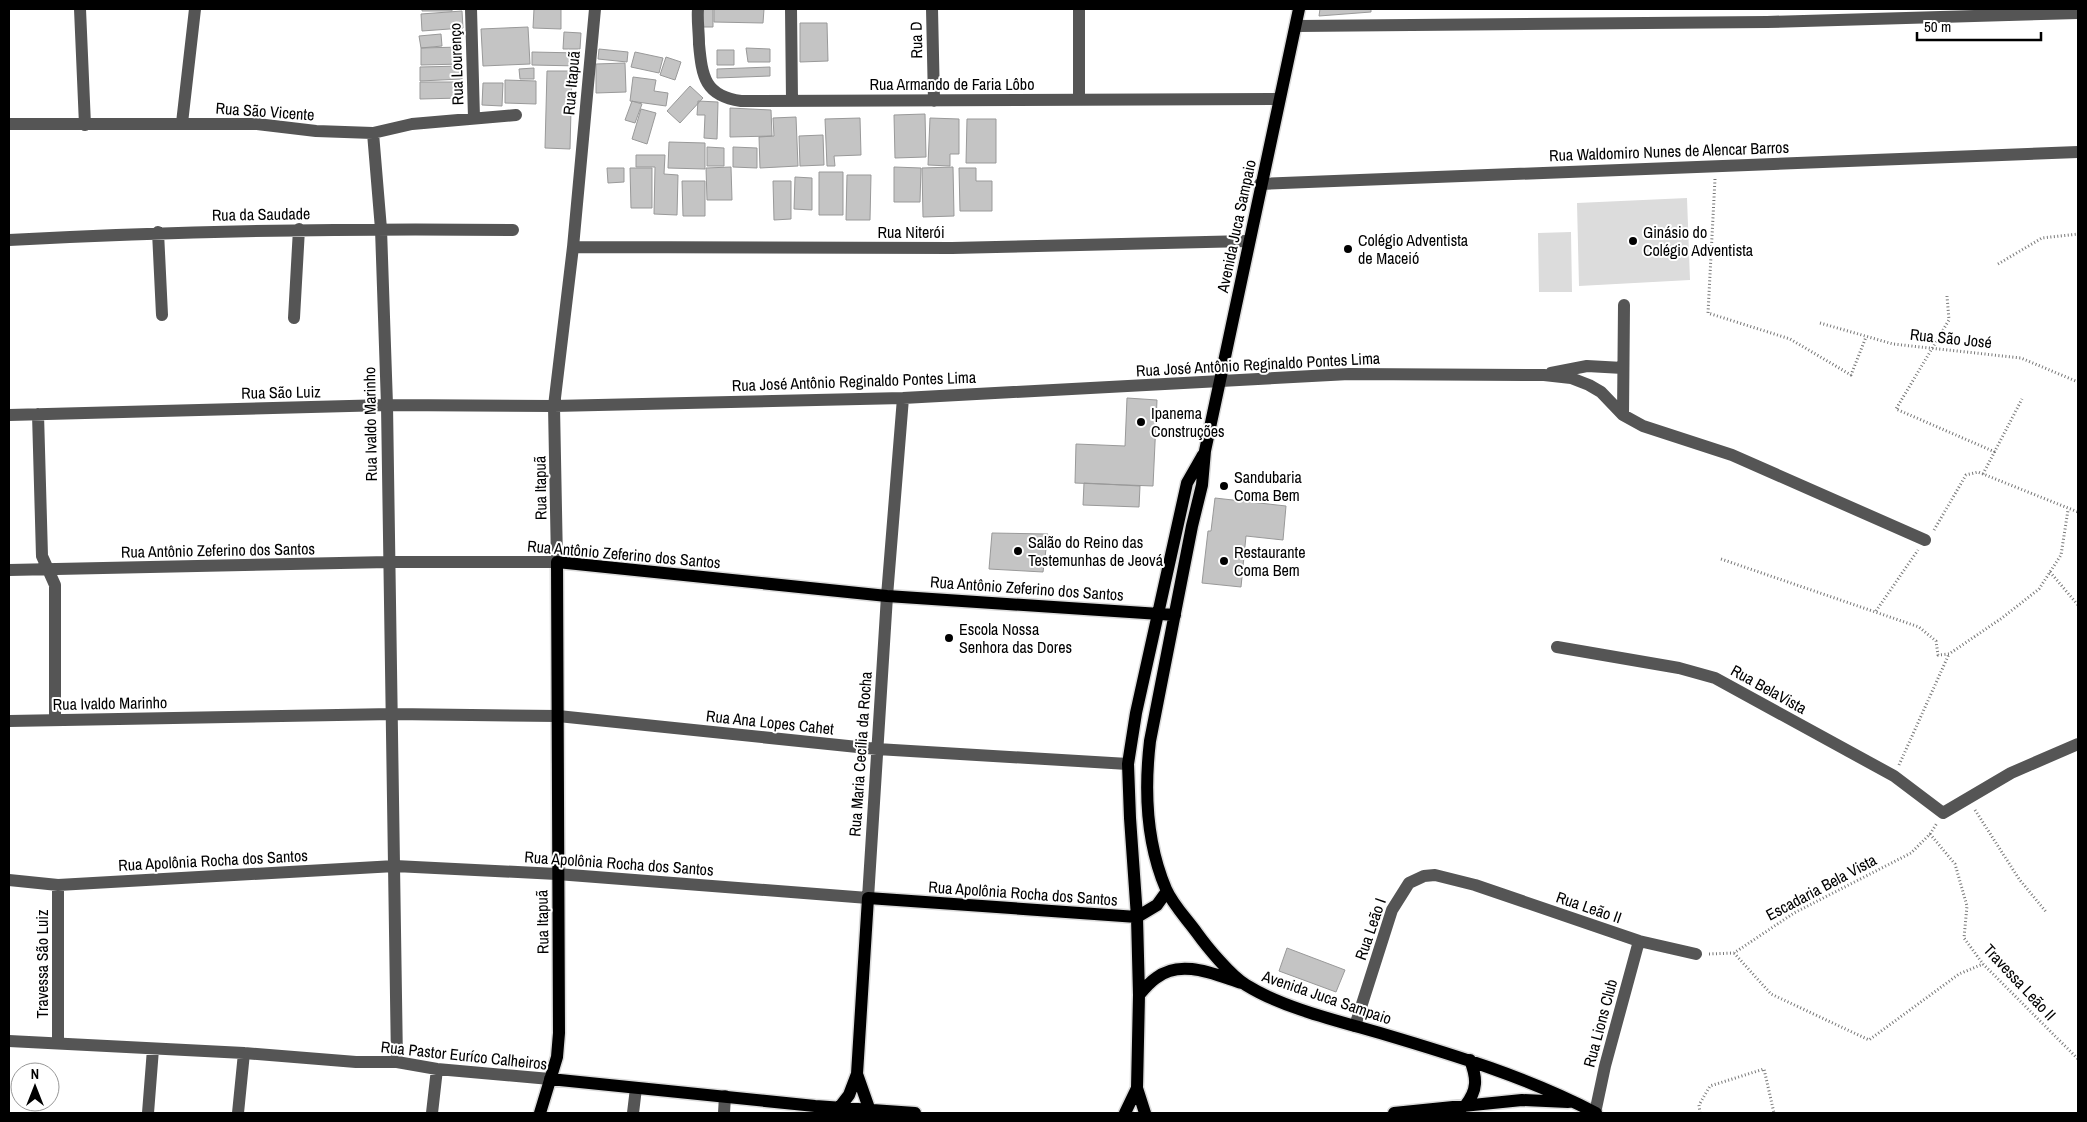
<svg xmlns="http://www.w3.org/2000/svg" width="2087" height="1122" viewBox="0 0 2087 1122" font-family="'Archivo Narrow',sans-serif">
<style>
.green{fill:#dcdcdc}
.building{fill:#c4c4c4;stroke:#999}
.lines{fill:none;stroke-linecap:round;stroke-linejoin:round}
.major-casing{stroke:#dbdbdb;stroke-width:15}
.path{stroke:#777;stroke-width:3;stroke-dasharray:1 2.5;stroke-linecap:butt}
.minor{stroke:#555;stroke-width:12}
.major{stroke:#000;stroke-width:12}
.poi-dot{fill:#000;stroke:#fff;stroke-width:2}
.labels{text-anchor:middle;stroke-width:4;stroke-linejoin:round;paint-order:stroke}
.street-label{font-size:16px;fill:#000;stroke:#fff}
.poi-label{font-size:16px;fill:#000;stroke:#fff;text-anchor:start}
</style>
<rect width="100%" height="100%" fill="#fff"/>
<!-- green -->
<path class="green" d="M1687,198l3,82 -111,6 -2,-83z
M1571,232l1,60h-33l-1,-59z"/>
<!-- building -->
<path class="building" d="M422,9h30v2h-30z
M534,9h27v20l-28,-1z
M702,9h11v18h-11z
M714,9h50l-1,14 -49,-1z
M1320,9h51v3l-52,4z
M462,11l1,17 -41,3 -1,-17z
M800,23h27l1,38 -28,1z
M528,27l2,37 -47,2 -2,-37z
M564,32l17,1 -1,16h-17z
M441,34l1,12 -21,2 -2,-12z
M461,47l1,17 -41,1v-17z
M746,48l24,1v13h-22z
M599,49l29,3 -1,10 -29,-3z
M717,50h17v15h-17z
M532,52l47,1v13l-47,-1z
M635,52l28,6 -4,15 -28,-6z
M666,57l15,5 -6,18 -15,-5z
M625,63l1,29 -30,1v-29z
M462,66v13l-42,2v-14z
M770,67v9l-53,2v-9z
M534,68v11h-14l-1,-10z
M547,71h25l-2,78 -25,-1z
M633,77l23,3 -2,11 14,2 -2,13 -36,-5z
M505,80l31,1v23l-31,-1z
M420,82h41v16l-41,1z
M483,83h20l-1,23 -20,-1z
M690,86l13,12 -23,25 -13,-12z
M632,101l10,3 -7,19 -10,-3z
M698,101l20,1 -1,37 -13,-1 1,-23h-8z
M730,108l41,2 1,26 -42,1z
M641,109l15,4 -9,31 -15,-5z
M925,114l1,43 -31,1 -1,-43z
M796,117l2,49 -38,2 -1,-31 15,-1 -1,-18z
M860,118l1,37 -27,1 1,10h-8l-2,-47z
M930,118l29,1v35h-9v12l-22,-1z
M967,119h29v44h-30z
M823,135l1,30 -24,1 -1,-30z
M669,142l36,1v26l-37,-1z
M707,147l17,1v18h-17z
M733,147l24,1v20l-24,-1z
M636,155h29l-1,19 14,1 -1,40 -23,-1 1,-47h-19z
M731,167l1,33h-25l-1,-32z
M894,167l27,1 -1,34h-26z
M953,167l1,49 -31,1 -1,-49z
M607,168h17v14l-16,1z
M630,168h22v40h-21z
M959,168h17v13h16v30h-32z
M819,172h24v43h-24z
M847,175h24l-1,45h-24z
M795,177l17,1v32l-18,-1z
M682,181h23v35h-22z
M773,181h18v38l-17,1z
M1127,398l30,2 -4,86 -78,-3 1,-39 49,2z
M1084,483l56,3 -1,21 -56,-2z
M1215,498l71,8 -3,34 -37,-4 -5,51 -39,-4 6,-52h3z
M992,533l56,1 -5,38 -54,-3z
M1287,948l58,22 -9,22 -57,-21z"/>
<g class="lines">
<defs>
<path id="major" d="M1299,9l-94,442 -3,34 -10,41 -42,215c-6,51 -4,101 16,148 7,16 21,30 31,44 10,14 34,43 49,52 37,23 92,36 134,48 74,22 147,44 216,80
M1139,995c5,-6 11,-13 17,-17 25,-20 60,-3 86,5
M550,1079l265,27 100,7
M1465,1106c13,-16 12,-28 5,-46
M839,1108l10,-13 8,-21
M870,1111l-13,-37 11,-176 269,19 20,-12 10,-14
M540,1113l17,-56 2,-24 -2,-471 330,34 288,19
M1125,1113l12,-25
M1145,1113l-8,-25 2,-93 -2,-78 -7,-99 -2,-54 8,-51 51,-230 16,-28
M1394,1113l128,-13 46,2"/>
</defs>
<!-- major casing -->
<use href="#major" class="major-casing"/>
<!-- path -->
<path class="path" d="M1715,179l-7,134 82,26 61,36 15,-38
M1998,264l44,-26 36,-4
M1947,296l2,24 -53,89 99,43
M1820,323l73,21 128,14 57,24
M1983,474l39,-75
M1934,530l32,-55 12,-3 100,40
M1721,559l198,68 17,14 2,14 11,-1 53,-36 37,-29 22,-34 7,-45
M2050,572l28,33
M1876,611l42,-61
M1899,765l50,-111
M1975,810l44,69 28,34
M1930,834l25,30 12,42 -3,32 19,26 95,95
M1734,953l37,41 98,46 90,-66 24,-10
M1709,954l25,-1 60,-40 117,-60 19,-19 7,-11
M1700,1113l-1,-8 11,-19 54,-17 10,44"/>
<!-- minor -->
<path class="minor" d="M80,9l5,116
M471,9l3,109
M698,9c-1,11 1,23 1,35 3,33 6,52 42,57l538,-2
M791,9l1,91
M932,9l2,92
M1079,9v91
M1297,26l470,-4 311,-9
M182,123l13,-114
M9,124h248l59,7 57,2 39,-9 104,-9
M373,133l8,96 6,176 10,657
M1260,184l818,-32
M158,232l4,83
M9,240c169,-9 335,-12 504,-10
M573,247l379,1 296,-7
M294,318l5,-89
M1551,373l36,-7 36,2
M38,414l4,142 13,29v135
M9,415l378,-10 167,1 349,-8 446,-24 195,1 27,3 18,7 12,7 22,23 20,11 89,29 193,85
M1623,415l1,-110
M9,570l380,-8h168l-3,-156 19,-159 22,-238
M1557,647l122,21 36,10 179,98 49,37 68,-40 67,-29
M9,721l384,-7 165,2 319,33 251,15
M9,880l49,5 337,-19 162,8 311,24 19,-302 16,-198
M58,885v158
M1355,1026l37,-116 17,-27 15,-7 11,-1 40,10 164,56 57,13
M9,1041l235,12 112,9h41l40,7 113,10
M148,1113l5,-64
M238,1113l6,-60
M432,1113l5,-44
M633,1113l3,-25
M724,1113l1,-17
M1595,1113l10,-47 34,-125"/>
<!-- major -->
<use href="#major" class="major"/>
</g>
<!-- markers -->
<g class="poi-dot">
<circle cx="1633" cy="241" r="5"/>
<circle cx="1348" cy="249" r="5"/>
<circle cx="1141" cy="422" r="5"/>
<circle cx="1224" cy="486" r="5"/>
<circle cx="1018" cy="551" r="5"/>
<circle cx="1224" cy="561" r="5"/>
<circle cx="949" cy="638" r="5"/>
</g>
<g class="labels">
<!-- street labels -->
<g class="street-label">
<text transform="translate(916 40) rotate(-91)" y="6">Rua D</text>
<text transform="translate(456 64) rotate(-92)" y="6">Rua Lourenço</text>
<text transform="translate(571 83) rotate(-85)" y="6">Rua Itapuã</text>
<text x="952" y="90">Rua Armando de Faria Lôbo</text>
<text transform="translate(265 111) rotate(4)" y="6">Rua São Vicente</text>
<text transform="translate(1669 151) rotate(-2)" y="6">Rua Waldomiro Nunes de Alencar Barros</text>
<text transform="translate(261 214) rotate(-1)" y="6">Rua da Saudade</text>
<text transform="translate(1236 226) rotate(-78)" y="6">Avenida Juca Sampaio</text>
<text x="911" y="238">Rua Niterói</text>
<text transform="translate(1951 338) rotate(6)" y="6">Rua São José</text>
<text transform="translate(1258 364) rotate(-3)" y="6">Rua José Antônio Reginaldo Pontes Lima</text>
<text transform="translate(854 381) rotate(-2)" y="6">Rua José Antônio Reginaldo Pontes Lima</text>
<text transform="translate(281 392) rotate(-1)" y="6">Rua São Luiz</text>
<text transform="translate(370 424) rotate(-91)" y="6">Rua Ivaldo Marinho</text>
<text transform="translate(540 488) rotate(-91)" y="6">Rua Itapuã</text>
<text transform="translate(218 550) rotate(-1)" y="6">Rua Antônio Zeferino dos Santos</text>
<text transform="translate(624 554) rotate(5)" y="6">Rua Antônio Zeferino dos Santos</text>
<text transform="translate(1027 588) rotate(4)" y="6">Rua Antônio Zeferino dos Santos</text>
<text transform="translate(1769 689) rotate(29)" y="6">Rua BelaVista</text>
<text transform="translate(110 703) rotate(-1)" y="6">Rua Ivaldo Marinho</text>
<text transform="translate(770 722) rotate(6)" y="6">Rua Ana Lopes Cahet</text>
<text transform="translate(860 754) rotate(-86)" y="6">Rua Maria Cecília da Rocha</text>
<text transform="translate(213 860) rotate(-3)" y="6">Rua Apolônia Rocha dos Santos</text>
<text transform="translate(619 863) rotate(4)" y="6">Rua Apolônia Rocha dos Santos</text>
<text transform="translate(1821 887) rotate(-28)" y="6">Escadaria Bela Vista</text>
<text transform="translate(1023 893) rotate(4)" y="6">Rua Apolônia Rocha dos Santos</text>
<text transform="translate(1589 907) rotate(19)" y="6">Rua Leão II</text>
<text transform="translate(542 922) rotate(-91)" y="6">Rua Itapuã</text>
<text transform="translate(1370 929) rotate(-71)" y="6">Rua Leão I</text>
<text transform="translate(42 964) rotate(-90)" y="6">Travessa São Luiz</text>
<text transform="translate(2020 982) rotate(47)" y="6">Travessa Leão II</text>
<text transform="translate(1327 997) rotate(19)" y="6">Avenida Juca Sampaio</text>
<text transform="translate(1600 1023) rotate(-75)" y="6">Rua Lions Club</text>
<text transform="translate(464 1055) rotate(6)" y="6">Rua Pastor Euríco Calheiros</text>
</g>
<!-- poi labels -->
<g class="poi-label">
<text x="1643" y="238">Ginásio do<tspan x="1643" dy="18">Colégio Adventista</tspan></text>
<text x="1358" y="246">Colégio Adventista<tspan x="1358" dy="18">de Maceió</tspan></text>
<text x="1151" y="419">Ipanema<tspan x="1151" dy="18">Construções</tspan></text>
<text x="1234" y="483">Sandubaria<tspan x="1234" dy="18">Coma Bem</tspan></text>
<text x="1028" y="548">Salão do Reino das<tspan x="1028" dy="18">Testemunhas de Jeová</tspan></text>
<text x="1234" y="558">Restaurante<tspan x="1234" dy="18">Coma Bem</tspan></text>
<text x="959" y="635">Escola Nossa<tspan x="959" dy="18">Senhora das Dores</tspan></text>
</g>
</g>
<!-- border -->
<rect width="2087" height="1122" fill="none" stroke="#000000" stroke-width="20"/>
<!-- north arrow -->
<g transform="translate(35 1087)"><circle r="24" fill="#ffffff" stroke="#999999"/>
<path d="M0-4L9 19L0 12L-9 19Z" fill="#000000"/>
<text y="-8" font-size="14" font-weight="bold" text-anchor="middle" fill="#000000">N</text>
</g>
<!-- scale -->
<path d="M1917 32v8h124v-8" fill="none" stroke="#000000" stroke-width="2.5"/>
<text x="1924" y="32" font-size="15" fill="#000000" stroke="#ffffff" stroke-width="4" paint-order="stroke">50 m</text>
</svg>
